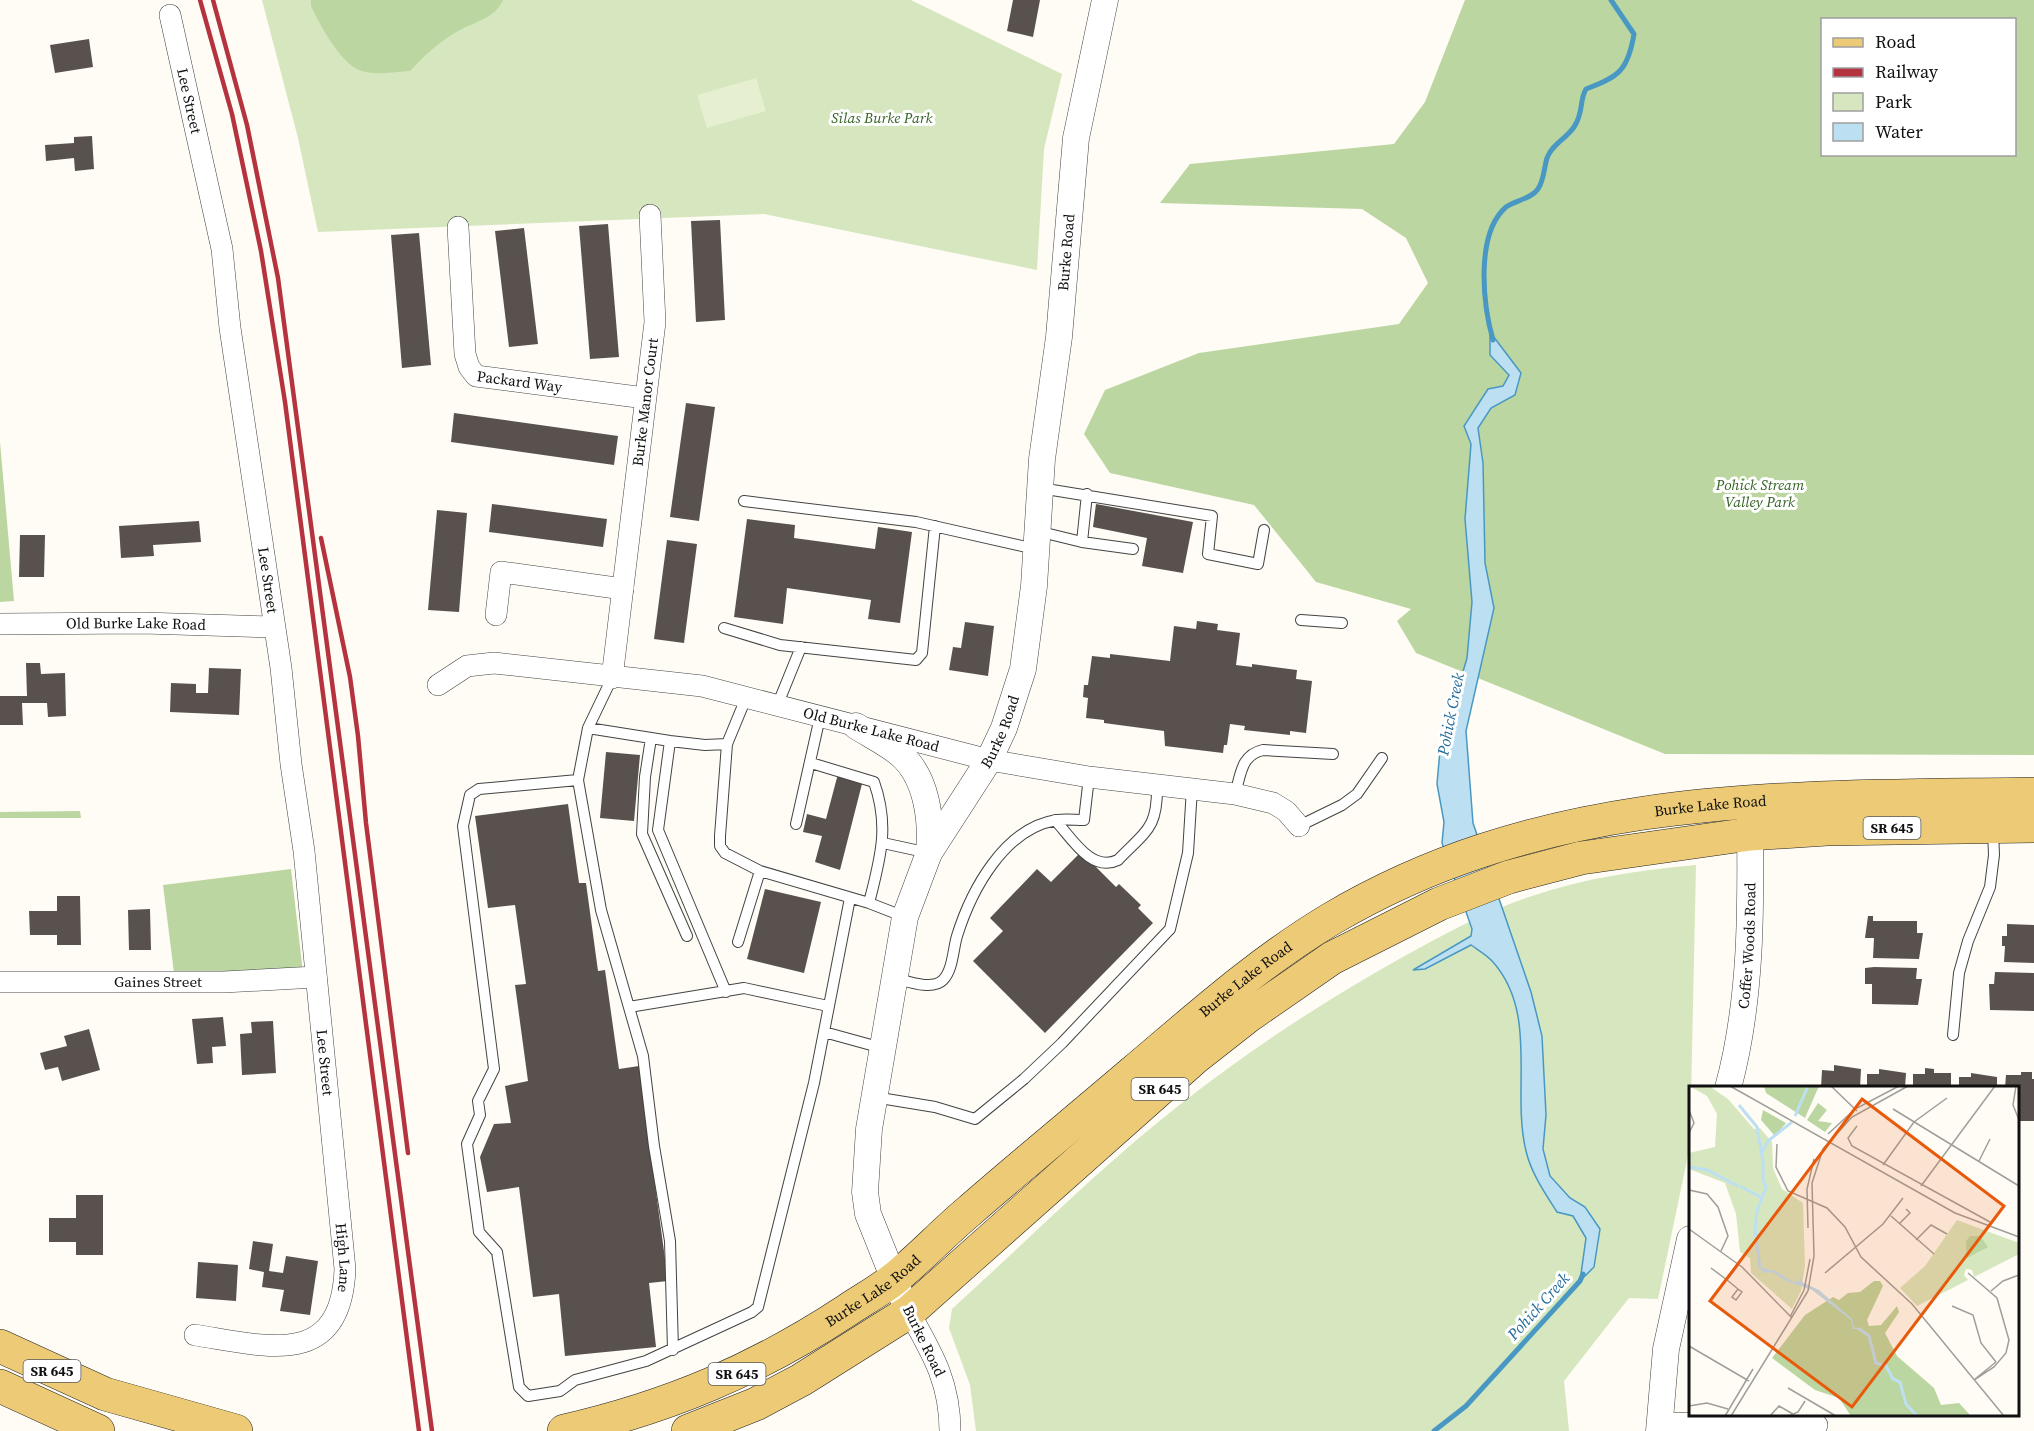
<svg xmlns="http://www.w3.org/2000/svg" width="2034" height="1431" viewBox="0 0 2034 1431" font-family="'Source Serif 4',serif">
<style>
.green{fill:#d6e7bf}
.forest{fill:#bbd6a0;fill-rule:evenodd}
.pitch{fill:#e6efd0}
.water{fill:#bce0f2;stroke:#4998c3;stroke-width:1.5}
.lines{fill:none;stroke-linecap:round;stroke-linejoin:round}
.stream{stroke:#4998c3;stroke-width:5}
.building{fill:#58514d}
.service-casing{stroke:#434343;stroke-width:12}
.minor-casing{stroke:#434343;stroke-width:22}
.tertiary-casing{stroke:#434343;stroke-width:27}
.primary-casing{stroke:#212121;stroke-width:34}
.service{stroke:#fff;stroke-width:10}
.minor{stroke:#fff;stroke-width:21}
.tertiary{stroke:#fff;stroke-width:26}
.primary{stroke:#edca75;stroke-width:33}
.rail{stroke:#b5333f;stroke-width:4.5}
.labels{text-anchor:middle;stroke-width:6;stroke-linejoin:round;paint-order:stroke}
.shield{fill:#fff;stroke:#585858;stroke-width:1.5}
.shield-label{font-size:14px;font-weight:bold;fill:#101010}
.street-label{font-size:15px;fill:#101010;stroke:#fff}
.park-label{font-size:15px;font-style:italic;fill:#356325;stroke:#fff}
.water-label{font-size:16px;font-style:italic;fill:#226b99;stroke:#fff}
.inset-river{fill:none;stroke:#bce0f2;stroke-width:3}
.inset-road{fill:none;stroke:#9f9e99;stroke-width:1.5}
.view{fill:#e8590c;fill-opacity:0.15;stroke:#e8590c;stroke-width:3}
.inset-edge{fill:none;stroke:#101010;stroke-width:3}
</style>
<rect width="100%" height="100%" fill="#fefcf4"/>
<!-- green -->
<path class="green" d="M262,0h649l151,74 -18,75 -7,121 -273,-56 -446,18 -20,-94z
M1696,865l-6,281 -32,153 -29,-1 -65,83 5,50h-593l-6,-46 -21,-57 3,-19c76,-69 149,-143 230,-206 69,-54 142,-102 219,-145 40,-22 87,-48 131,-62 53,-18 108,-26 164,-31z"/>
<!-- forest -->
<path class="forest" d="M311,0h192c-8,18 -26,21 -41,29 -20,10 -37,26 -52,42 -15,1 -37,5 -51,-1 -20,-9 -39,-45 -48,-64z
M1465,0h569v755l-369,-1 -249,-101 -19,-32 14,-12 -95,-27 -62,-77 -144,-32 -26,-39 21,-44 94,-37 200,-29 29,-41 -22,-45 -44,-29 -202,-6 30,-39 204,-20 31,-42zM1822,20h192v134h-192z
M0,442l14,159 -14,1z
M80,811l1,7h-81v-6z
M291,869l12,104h-129l-11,-88z"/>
<!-- pitch -->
<path class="pitch" d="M756,78l10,33 -59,17 -10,-33z"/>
<!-- water -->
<path class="water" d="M1490,332l31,41 -6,22 -24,13 -13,20 5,35 2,100 9,45 -28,123 7,92 58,169 11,44 4,79 -3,34 7,27 20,22 15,9 15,22 -6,38 -14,14 6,-43 -13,-22 -16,-4c-12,-19 -26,-39 -31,-61 -15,-61 13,-137 -33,-189 -6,-7 -15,-12 -22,-17l-46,24 -12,1 58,-34 1,-7 -30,-86 2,-21 -7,-38 3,-34 27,-92 5,-56 -7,-83 6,-75 -7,-18 24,-37 15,-3 6,-11 -19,-20z"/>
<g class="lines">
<!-- stream -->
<path class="stream" d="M1493,340c-10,-35 -18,-106 13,-133 10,-7 25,-8 32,-18 6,-9 6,-21 9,-31 5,-14 19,-19 27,-31 10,-15 5,-26 12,-38 33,-12 42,-19 48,-55l-23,-34
M1434,1431l32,-25 114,-125 3,-7"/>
</g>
<!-- building -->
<path class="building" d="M1013,0h27l-7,37 -26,-6z
M89,39l4,28 -38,6 -5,-28z
M92,136l2,33 -19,2 -1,-13 -28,3 -1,-16 29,-2v-6z
M720,220l5,100 -29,2 -5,-101z
M608,224l11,133 -29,2 -11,-133z
M524,228l14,116 -29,3 -14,-116z
M419,233l12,132 -29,3 -11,-133z
M686,403l29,4 -16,114 -29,-4z
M454,413l164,23 -4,29 -163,-23z
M492,504l115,15 -4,28 -114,-15z
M1096,504l97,18 -10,51 -41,-7 5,-28 -54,-11z
M437,510l30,3 -8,99 -31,-2z
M747,519l48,6 -1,13 81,11 3,-22 34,5 -12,91 -32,-4 3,-19 -84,-12 -4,36 -49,-7z
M199,521l2,21 -48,3 1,11 -33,2 -2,-32z
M20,535h25l-1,42h-25z
M667,540l30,4 -13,99 -30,-4z
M1197,621l21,3 -1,6 23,3 -4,32 16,2v-3l45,6 -1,9 16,2 -6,52 -16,-2v4l-46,-5 1,-4 -15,-2 -3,21h-3l-1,8 -58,-7 -1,-15 -60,-8v-3l-18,-2 2,-20 -5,-1 1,-12h4l4,-29 18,2v-4l60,7 4,-35 22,3z
M965,622l29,4 -6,50 -39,-6 4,-23 8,1z
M26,663h14l1,11 24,-1 1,43 -18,1 -1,-14h-25l1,22h-23v-29h27z
M209,668l32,1 -2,46 -69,-3 1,-29 25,1v9h12z
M606,752l34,3 -6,66 -34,-3z
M839,770l25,6 -24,94 -25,-8 7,-26 -19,-4 4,-18 19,5z
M568,804l11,79h7l12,88 7,-1 14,99 20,-3 29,215 -19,2 7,64 -91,9 -6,-62 -26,3 -14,-110 -32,5 -7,-35 14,-33 17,-1 -6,-37 23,-5 -13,-96 11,-1 -11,-79 -27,3 -13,-92z
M1081,852l35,35 3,-3 22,21 -3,3 15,15 -108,110 -72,-72 30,-30 -13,-13 47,-49 14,13z
M765,889l56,13 -17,71 -57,-14z
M57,896h23l1,49h-24v-10h-27l-1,-24h28z
M150,909l1,41h-22l-1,-40z
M1868,916h5v5h44v12h6l-4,26 -46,-1 1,-20h-9z
M2007,924l27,1v38l-30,-1 1,-16h-3v-10h5z
M1874,967l43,1 -1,11h6l-4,26 -46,-1v-20h-7v-16z
M1995,972l39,1v38l-44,-1 -1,-26h5z
M223,1017l3,29 -14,1 1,16 -16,1 -5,-45z
M273,1021l3,52 -34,2 -2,-41 12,-1 -1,-11z
M89,1029l11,41 -38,11 -4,-14 -13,3 -5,-17 27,-7 -3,-10z
M1834,1065l27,4 -1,19h-39l1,-18 12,1z
M1925,1068l9,1v4h17v15h-38v-14h12z
M1879,1069l27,4 -1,15h-38v-14h12z
M2021,1072h11v7h2v42h-16v-33h-13l1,-13h15z
M1971,1073l26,4v11h-38v-11h12z
M76,1195h27v60h-27v-13h-27v-24h27z
M253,1241l20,3 -4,27 14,2 3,-17 32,5 -8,54 -30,-4 4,-21 -22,-3 2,-15 -15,-3z
M198,1262l40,3 -2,36 -40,-3z"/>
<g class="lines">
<defs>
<path id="service" d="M1040,488l172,28 -4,38 50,10 6,-34
M744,501l172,21 119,27
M1037,531l45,11 51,7
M1082,542l5,-48
M1301,620l41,3
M724,628l56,17 136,15 6,-7 13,-127
M612,678l-24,50 -10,52 23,130 42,146 11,90 16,95 3,109
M777,706l24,-59
M588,728l82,13 -12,89 68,162
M651,738l-6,39 -3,57 45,102
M670,741l35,4 22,-1 19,-46
M727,744l-7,92v10l5,7 35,18 109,32 36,14
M811,763l63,19c16,45 6,77 -5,121
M578,780l-99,9 -9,6 -7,31 31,243 -16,32 2,14 -13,29 12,88 18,20 22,135 9,9 32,-5 15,-11 71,-19 106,-49 6,-5 56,-224 36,-185
M1235,794c6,-20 6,-39 28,-44l70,4
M1055,820c16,17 36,53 63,40 29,-30 40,-32 39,-76
M796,824l24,-107
M1299,826l43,-21 15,-11 25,-36
M883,843l46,10
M738,942l22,-71
M894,978c13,3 38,13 49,2 10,-10 10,-31 14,-44 14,-45 47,-108 100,-116 9,-1 18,0 27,0l5,-43
M629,1007l115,-19 84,18
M824,1032l58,16
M1953,1035l6,-62 9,-32 22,-54 4,-32 -1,-24
M874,1097l61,10 40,12 49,-40 38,-36 108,-114 18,-76 4,-65"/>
<g id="minor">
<path id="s1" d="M170,15l52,234 8,79 51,340 10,96 13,87 41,418c-4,101 -79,77 -150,66"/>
<path id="s2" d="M458,227l7,127 4,13 7,9 169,22"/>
<path d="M496,615l5,-43 122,17"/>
<path id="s3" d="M0,624l143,-1 131,4"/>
<path id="s4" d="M612,678l43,-356 -5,-107"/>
<path id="s5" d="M438,685l29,-19 27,-3 208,23 287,74 100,17 146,17 38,9 13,8 13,15"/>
<path id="s6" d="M0,982h224l92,-5"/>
<path d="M909,1312c23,41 41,70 41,119"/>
<path d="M1659,1423l158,2"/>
</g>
<g id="tertiary">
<path d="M856,726c14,9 31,17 44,28 27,23 32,66 29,99"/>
<path id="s7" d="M1728,1088c24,-88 23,-181 22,-271"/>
<path id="s8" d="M900,1294l-32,-80 -3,-22 4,-63 36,-212 24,-64 60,-93 15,-32 19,-59 11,-83 8,-127 17,-122 17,-199 29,-138"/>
<path d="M1659,1431l7,-82 24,-110"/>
</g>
<g id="primary">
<path d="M0,1346l105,48 131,37"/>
<path d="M0,1386l98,45"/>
<path id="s9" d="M564,1431c105,-24 192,-61 282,-120 16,-11 33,-20 48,-32 26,-21 49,-46 74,-67 55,-48 110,-93 165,-140 64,-54 126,-110 198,-153 220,-130 456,-121 703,-125"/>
<path d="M688,1431l68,-27 45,-24 108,-68 287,-255 51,-40 85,-59 107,-54 70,-27 72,-19 169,-24 77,-5 207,-3"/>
</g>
</defs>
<!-- service casing -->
<use href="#service" class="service-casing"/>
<!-- minor casing -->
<use href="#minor" class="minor-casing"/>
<!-- tertiary casing -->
<use href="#tertiary" class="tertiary-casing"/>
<!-- primary casing -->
<use href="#primary" class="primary-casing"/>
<!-- service -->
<use href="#service" class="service"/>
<!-- minor -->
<use href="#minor" class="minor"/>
<!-- tertiary -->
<use href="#tertiary" class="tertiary"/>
<!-- primary -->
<use href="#primary" class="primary"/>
<!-- rail -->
<path class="rail" d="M200,0l32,114 29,137 24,151 134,1029
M213,0l34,125 31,153 154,1153
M321,538l29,139 8,59 8,87 42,330"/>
</g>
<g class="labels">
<!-- shield labels -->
<g class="shield">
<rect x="1863.5" y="817" width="57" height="22" rx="4.5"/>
<rect x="1131.5" y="1078" width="57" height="22" rx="4.5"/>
<rect x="23.5" y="1360" width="57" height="22" rx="4.5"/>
<rect x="708.5" y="1363" width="57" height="22" rx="4.5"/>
</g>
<g class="shield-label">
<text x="1892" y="833">SR 645</text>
<text x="1160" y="1094">SR 645</text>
<text x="52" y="1376">SR 645</text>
<text x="737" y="1379">SR 645</text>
</g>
<!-- street labels -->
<g class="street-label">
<text dy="5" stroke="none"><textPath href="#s1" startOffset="88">Lee Street</textPath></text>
<text dy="5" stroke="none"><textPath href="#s8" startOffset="1082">Burke Road</textPath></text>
<text dy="5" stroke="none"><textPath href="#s2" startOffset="196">Packard Way</textPath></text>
<text dy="5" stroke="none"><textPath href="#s4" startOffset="278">Burke Manor Court</textPath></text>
<text dy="5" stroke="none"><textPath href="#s1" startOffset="574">Lee Street</textPath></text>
<text dy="5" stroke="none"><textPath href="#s3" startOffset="136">Old Burke Lake Road</textPath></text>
<text dy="5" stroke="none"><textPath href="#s5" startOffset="446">Old Burke Lake Road</textPath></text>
<text dy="5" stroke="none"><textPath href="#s8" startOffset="596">Burke Road</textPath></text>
<text dy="5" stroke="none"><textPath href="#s9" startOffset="1332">Burke Lake Road</textPath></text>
<text dy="5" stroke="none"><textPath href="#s7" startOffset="144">Coffer Woods Road</textPath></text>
<text dy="5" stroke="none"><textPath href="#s9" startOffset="828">Burke Lake Road</textPath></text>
<text dy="5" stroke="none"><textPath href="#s6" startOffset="158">Gaines Street</textPath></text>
<text dy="5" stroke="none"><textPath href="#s1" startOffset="1060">Lee Street</textPath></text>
<text dy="5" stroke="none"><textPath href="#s1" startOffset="1256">High Lane</textPath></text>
<text dy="5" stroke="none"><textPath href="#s9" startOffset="342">Burke Lake Road</textPath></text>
<text transform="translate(924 1341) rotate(64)" y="5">Burke Road</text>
</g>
<!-- park labels -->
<g class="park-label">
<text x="882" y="123">Silas Burke Park</text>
<text x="1760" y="490">Pohick Stream<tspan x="1760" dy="17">Valley Park</tspan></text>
</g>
<!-- water labels -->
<g class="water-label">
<text transform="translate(1450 714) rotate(-79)" y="6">Pohick Creek</text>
<text transform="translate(1538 1306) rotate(-48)" y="6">Pohick Creek</text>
</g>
</g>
<!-- overview -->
<g transform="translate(1689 1086)">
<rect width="330" height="330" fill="#fefcf4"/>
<path d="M0,0h20l19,13 26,30 6,-1 12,14 1,26 9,21 21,14 2,63 -4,25 -9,18 -41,-36 -1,-15 -10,-6 -4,-38 -11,-31 -36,-14v-16l26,-6 2,-33 -10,-18zM268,134l62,23v11l-45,23 -2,-7 -6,-1 -2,6 4,5 -51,26 -17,-18 25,-22z" fill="#d6e7bf"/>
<path d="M75,0h55l-14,32 -39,-25zM129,17l9,7 -9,11 14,2 -7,9 -18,-12zM74,24l23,13 -11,13 -14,-16zM281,150h10l8,11 -21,11 -1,-17zM185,195h6l3,5 -16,34 2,6 12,-1 16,-19 2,6 -14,21 12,23 37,32 7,17 18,-2 12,13h-120l-12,-18 -24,-8 -43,-32 33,-43 28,-18 6,3 9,-7 12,-1z" fill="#bbd6a0"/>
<path d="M70,181l17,4 17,11 7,-1 2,-8v9l17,8 33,29 2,8 6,2h-7l-2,-9 -39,-30 -26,-9 -14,-9 -9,1z" fill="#bce0f2"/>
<path class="inset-river" d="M50,19l18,22 6,34v19l3,7 -9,24 -2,19 5,38M106,30l13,-30M73,66l6,-11 24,-19M0,81l18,3 31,16M51,100l22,12M169,242l11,8 7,27 10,3 7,13 7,3 6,22 11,12"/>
<path class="inset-road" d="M41,0l225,127 64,24M142,0l26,25M327,0l-3,19 6,15M204,23l126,77M0,24l5,13 -5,10M168,40l-9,12 4,8 138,76M139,48l27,-25 44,-23M88,58l-1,23 12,24 39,17 18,19 16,30 51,47 92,112M290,75l11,-22M194,79l31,-43 33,-24M232,100l74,-100M0,104l18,4 11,13 10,29 -7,15M202,130l43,38M210,138l11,-11 -4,-4M119,142l-1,-39 7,-30M0,143l53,38 50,51M227,154l15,-15 16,9M22,182l16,12 11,9 4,3 -6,8 -4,-3 6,-8M136,187l58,-49 20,-26M279,187l29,25 12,42 -3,13 -12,14 -20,13M38,194l12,-16M302,205l12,-10 16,-6M263,220l21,9 8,28 15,19M101,231l14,-27 6,-31M0,260l60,35M286,293l21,-17M99,302l48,28M0,320l18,-3 21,6M36,330l28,-47M42,330l77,-125 6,-35 -2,-73 11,-34 29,-32 56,-31M81,330l9,-10 14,8M100,330l9,-4 7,-11"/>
<path class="view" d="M173,13l142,107 -152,201 -142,-106z"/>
<rect width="330" height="330" class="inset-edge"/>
</g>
<!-- legend -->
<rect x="1821" y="18" width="195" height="138" fill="#ffffff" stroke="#9f9f9f" stroke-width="1.5"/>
<rect x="1833" y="38" width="30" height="9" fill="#edca75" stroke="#9f9f9f" stroke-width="1.5"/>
<text x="1875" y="48" font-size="18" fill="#101010">Road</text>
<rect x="1833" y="68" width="30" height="9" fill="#b5333f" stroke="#9f9f9f" stroke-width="1.5"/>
<text x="1875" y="78" font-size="18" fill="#101010">Railway</text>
<rect x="1833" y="93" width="30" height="18" fill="#d6e7bf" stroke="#9f9f9f" stroke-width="1.5"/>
<text x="1875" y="108" font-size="18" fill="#101010">Park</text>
<rect x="1833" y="123" width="30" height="18" fill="#bce0f2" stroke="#9f9f9f" stroke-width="1.5"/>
<text x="1875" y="138" font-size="18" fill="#101010">Water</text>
</svg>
